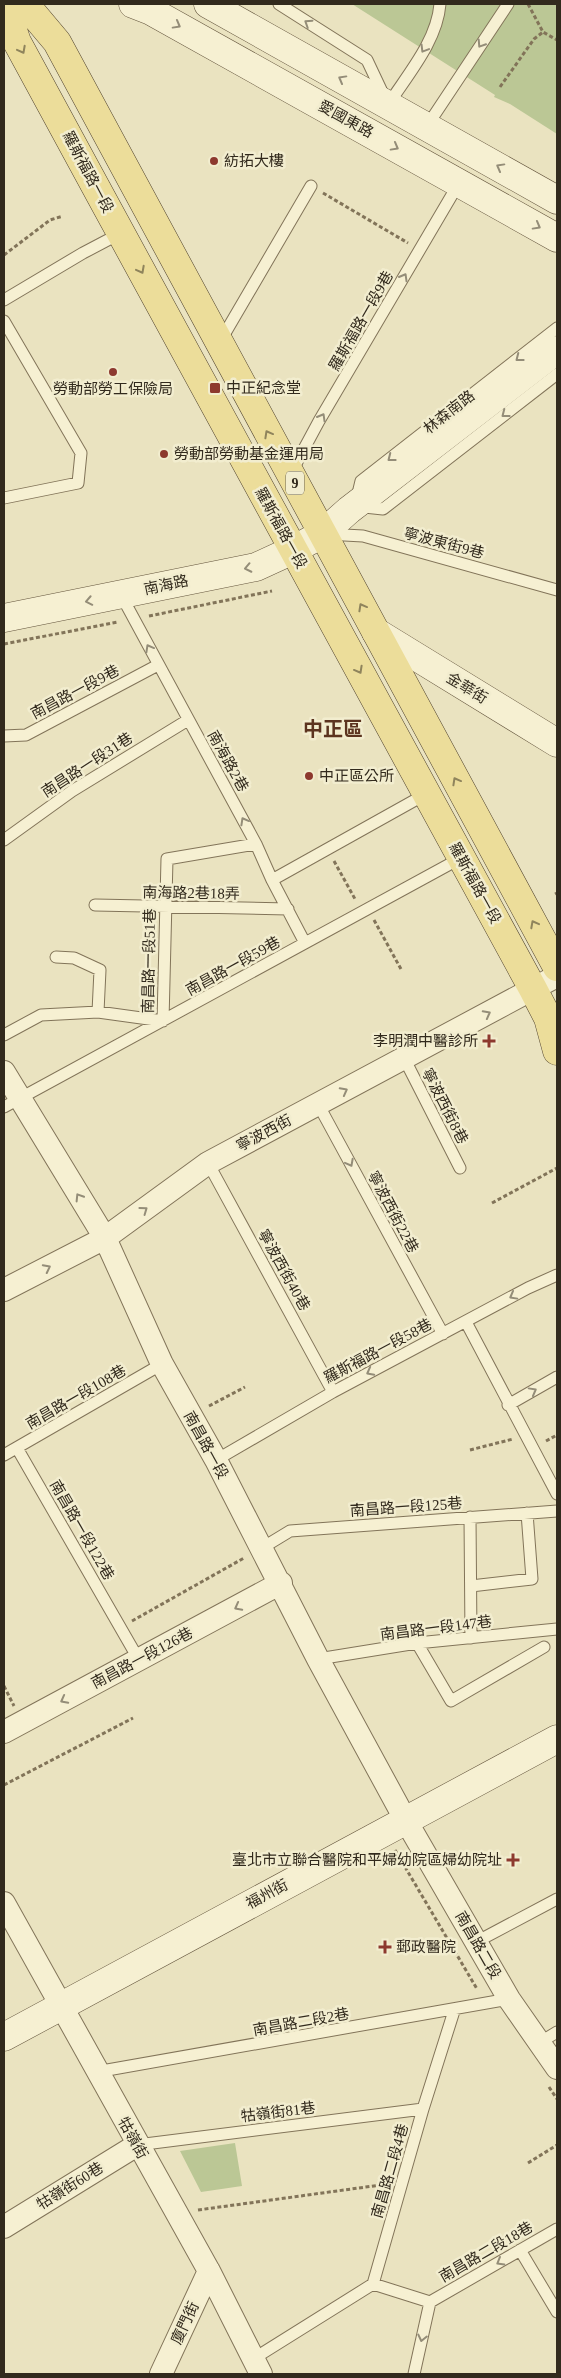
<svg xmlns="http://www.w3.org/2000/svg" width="561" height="2378" viewBox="0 0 561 2378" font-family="'Times New Roman','Noto Sans TC',serif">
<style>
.green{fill:#bbc795}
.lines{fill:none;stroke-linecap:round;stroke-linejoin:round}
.lane-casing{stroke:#827459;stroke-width:13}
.street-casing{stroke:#827459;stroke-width:24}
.secondary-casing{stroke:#64553d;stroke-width:29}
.primary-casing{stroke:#50422e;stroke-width:29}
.path{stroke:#827459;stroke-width:3;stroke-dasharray:4 2.5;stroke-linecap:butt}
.lane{stroke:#f6f0d2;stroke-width:11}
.street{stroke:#f6f0d2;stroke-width:22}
.secondary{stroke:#f6f0d2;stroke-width:28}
.primary{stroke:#ecdd9a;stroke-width:28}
.oneway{stroke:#948d78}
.oneway2{stroke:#8f845c}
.poi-dot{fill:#8d392e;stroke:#f2edcf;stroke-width:2}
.labels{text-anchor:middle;stroke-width:5;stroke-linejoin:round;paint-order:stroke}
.shield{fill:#f2edcf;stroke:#6c6452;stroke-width:1}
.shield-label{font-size:14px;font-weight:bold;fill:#322a1d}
.street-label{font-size:15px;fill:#322a1d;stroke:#f2edcf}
.poi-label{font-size:15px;fill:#322a1d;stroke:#f2edcf;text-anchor:start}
.district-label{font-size:20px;font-weight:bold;fill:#5c341f;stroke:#f2edcf}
</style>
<rect width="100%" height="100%" fill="#eae3c0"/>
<!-- green -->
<path class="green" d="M352,4h205v130l-47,-30 -16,-7 1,-2z
M235,2143l7,43 -41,6 -21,-41z"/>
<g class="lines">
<defs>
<path id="lane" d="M279,4l88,56 17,36
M388,105c20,-31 49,-64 52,-101
M427,126l81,-122
M4,300l79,-47 38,-20
M4,321l77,132 -3,30 -74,15
M557,328l-196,153 -6,25 28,3 174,-135
M221,340l90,-154
M291,473l28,-52 140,-238
M326,534l37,2 194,54
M121,595l135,249 16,36 33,63
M4,736l22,-1 132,-70
M4,840l68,-49 116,-71
M272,880l154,-86
M95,905l193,4
M56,957l18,1 26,12 -2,42
M4,1035l37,-20 57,-3 65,9 4,-162 89,-15
M404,1058l56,110
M318,1104l125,230
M4,1107l457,-249
M208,1163l125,229
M466,1322l91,172
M508,1405l49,-28
M17,1448l122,212
M4,1455l158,-91
M216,1460l117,-68 195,-104 29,-13
M470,1517l1,121
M262,1548l28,-17 267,-20
M471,1586l61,-7 -5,-66
M417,1643l34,58 93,-54
M318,1659l99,-16 140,-14
M476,1942l81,-43
M539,2043l18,-11
M96,2072l413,-73
M137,2145l286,-36
M520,2250l37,62
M430,2302l-57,-18 50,-175 31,-98
M430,2302l127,-73
M253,2359l120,-75
M414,2374l16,-72"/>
<path id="street" d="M4,1072l101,166 57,126 54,96 102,199 87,160 104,180 48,69
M4,1290l101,-52 103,-75 349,-187
M4,1732l277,-149
M4,1903l205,368 52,103
M4,2227l133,-82
M161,2374l48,-103"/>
<path id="secondary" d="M133,4l18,7 406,227
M208,4l349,196
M4,618l252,-51 37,-17 29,-16 27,-24 208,-160
M376,632l181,111
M4,2037l553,-298"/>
<path id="primary" d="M25,4l32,38 500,925
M4,5l13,37 82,151 434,796 15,29 9,33"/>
</defs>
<!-- lane casing -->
<use href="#lane" class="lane-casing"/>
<!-- street casing -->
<use href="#street" class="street-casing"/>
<!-- secondary casing -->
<use href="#secondary" class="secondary-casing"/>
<!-- primary casing -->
<use href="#primary" class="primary-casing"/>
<!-- path -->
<path class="path" d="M528,4l15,28 14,8
M500,87l34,-48 9,-7
M323,193l85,50
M4,255l46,-35 13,-4
M149,616l123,-25
M4,644l114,-22
M334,861l21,38
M555,894l2,-1
M374,920l28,51
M492,1203l65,-35
M209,1406l36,-19
M546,1441l11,-6
M470,1450l43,-11
M132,1621l112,-63
M4,1686l10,20
M4,1785l129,-67
M395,1850l82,139
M549,2087l8,12
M528,2163l29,-18
M198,2210l190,-26"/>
<!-- lane -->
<use href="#lane" class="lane"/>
<!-- street -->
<use href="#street" class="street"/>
<!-- secondary -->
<use href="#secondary" class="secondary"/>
<!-- primary -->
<use href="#primary" class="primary"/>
</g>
<!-- one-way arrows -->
<defs><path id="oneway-chevron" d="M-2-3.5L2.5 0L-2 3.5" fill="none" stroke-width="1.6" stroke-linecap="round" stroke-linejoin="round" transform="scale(1.25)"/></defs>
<g class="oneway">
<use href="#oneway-chevron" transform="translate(308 23) rotate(-147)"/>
<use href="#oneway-chevron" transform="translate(177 25) rotate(29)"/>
<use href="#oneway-chevron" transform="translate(481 44) rotate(123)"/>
<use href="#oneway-chevron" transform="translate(424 49) rotate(121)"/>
<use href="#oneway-chevron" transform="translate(342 79) rotate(-151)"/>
<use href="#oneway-chevron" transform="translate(395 147) rotate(29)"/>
<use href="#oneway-chevron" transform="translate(500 167) rotate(-151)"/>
<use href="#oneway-chevron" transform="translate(537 226) rotate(29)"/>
<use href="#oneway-chevron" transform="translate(404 277) rotate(-60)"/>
<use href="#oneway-chevron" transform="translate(519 358) rotate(142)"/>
<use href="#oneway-chevron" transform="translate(505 414) rotate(142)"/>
<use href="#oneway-chevron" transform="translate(322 417) rotate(-60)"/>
<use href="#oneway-chevron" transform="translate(391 458) rotate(142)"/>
<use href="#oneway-chevron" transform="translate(248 568) rotate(168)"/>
<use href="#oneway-chevron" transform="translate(89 601) rotate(169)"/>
<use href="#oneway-chevron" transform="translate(149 648) rotate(-119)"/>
<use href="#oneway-chevron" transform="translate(244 821) rotate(-119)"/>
<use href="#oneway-chevron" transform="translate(487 1014) rotate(-28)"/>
<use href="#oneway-chevron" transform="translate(344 1091) rotate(-28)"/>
<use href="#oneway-chevron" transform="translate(350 1163) rotate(62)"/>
<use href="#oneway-chevron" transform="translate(79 1197) rotate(-122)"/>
<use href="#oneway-chevron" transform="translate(144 1210) rotate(-36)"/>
<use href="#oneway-chevron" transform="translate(47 1268) rotate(-27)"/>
<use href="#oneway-chevron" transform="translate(513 1296) rotate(151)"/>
<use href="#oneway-chevron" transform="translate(370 1372) rotate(152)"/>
<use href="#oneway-chevron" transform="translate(533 1391) rotate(-29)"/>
<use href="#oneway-chevron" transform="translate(238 1607) rotate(152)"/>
<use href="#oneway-chevron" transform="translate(64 1700) rotate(152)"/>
<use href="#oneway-chevron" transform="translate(500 2262) rotate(150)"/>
<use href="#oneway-chevron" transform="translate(422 2338) rotate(103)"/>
</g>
<g class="oneway2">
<use href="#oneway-chevron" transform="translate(22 50) rotate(62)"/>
<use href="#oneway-chevron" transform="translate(141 270) rotate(62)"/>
<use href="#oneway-chevron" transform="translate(268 434) rotate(-119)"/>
<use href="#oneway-chevron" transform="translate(362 607) rotate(-119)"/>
<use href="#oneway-chevron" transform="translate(359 670) rotate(61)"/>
<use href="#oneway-chevron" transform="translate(456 781) rotate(-119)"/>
<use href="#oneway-chevron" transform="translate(534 924) rotate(-118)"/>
</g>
<!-- markers -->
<g class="poi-dot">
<circle cx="214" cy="161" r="5"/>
<circle cx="113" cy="372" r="5"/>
<rect x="209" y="382" width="12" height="12" rx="2.5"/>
<circle cx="164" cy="454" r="5"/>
<circle cx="309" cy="776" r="5"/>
<path d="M486.5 1033.5h5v5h5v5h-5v5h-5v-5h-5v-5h5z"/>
<path d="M510.5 1852.5h5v5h5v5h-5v5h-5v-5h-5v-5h5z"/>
<path d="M382.5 1939.5h5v5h5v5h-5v5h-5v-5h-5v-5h5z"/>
</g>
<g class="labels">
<!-- shield labels -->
<rect class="shield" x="286" y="471.5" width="18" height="23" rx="4"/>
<g class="shield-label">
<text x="295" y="488">9</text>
</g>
<!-- street labels -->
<g class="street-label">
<text transform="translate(346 119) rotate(29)" y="5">愛國東路</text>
<text transform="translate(88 172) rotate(62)" y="5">羅斯福路一段</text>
<text transform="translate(361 321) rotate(-60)" y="5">羅斯福路一段9巷</text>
<text transform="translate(449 412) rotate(-38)" y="5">林森南路</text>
<text transform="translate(281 528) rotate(61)" y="5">羅斯福路一段</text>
<text transform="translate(444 543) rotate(15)" y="5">寧波東街9巷</text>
<text transform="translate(166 585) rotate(-12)" y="5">南海路</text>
<text transform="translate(467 688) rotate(31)" y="5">金華街</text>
<text transform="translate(75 692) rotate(-28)" y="5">南昌路一段9巷</text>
<text transform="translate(228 761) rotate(61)" y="5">南海路2巷</text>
<text transform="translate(87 765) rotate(-33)" y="5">南昌路一段31巷</text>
<text transform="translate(475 883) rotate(61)" y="5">羅斯福路一段</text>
<text transform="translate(191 893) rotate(1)" y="5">南海路2巷18弄</text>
<text transform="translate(149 961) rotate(-89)" y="5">南昌路一段51巷</text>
<text transform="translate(233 966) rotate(-29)" y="5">南昌路一段59巷</text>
<text transform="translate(445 1106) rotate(63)" y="5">寧波西街8巷</text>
<text transform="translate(264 1133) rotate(-28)" y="5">寧波西街</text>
<text transform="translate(393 1212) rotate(62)" y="5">寧波西街22巷</text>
<text transform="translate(284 1270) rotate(61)" y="5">寧波西街40巷</text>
<text transform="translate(378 1351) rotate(-28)" y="5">羅斯福路一段58巷</text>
<text transform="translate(76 1397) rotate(-30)" y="5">南昌路一段108巷</text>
<text transform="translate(206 1445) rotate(61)" y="5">南昌路一段</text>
<text transform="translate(406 1507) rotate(-4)" y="5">南昌路一段125巷</text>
<text transform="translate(82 1530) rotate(60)" y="5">南昌路一段122巷</text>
<text transform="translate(436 1628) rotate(-7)" y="5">南昌路一段147巷</text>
<text transform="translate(142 1658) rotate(-28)" y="5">南昌路一段126巷</text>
<text transform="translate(267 1894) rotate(-28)" y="5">福州街</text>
<text transform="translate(478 1945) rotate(60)" y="5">南昌路二段</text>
<text transform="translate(301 2022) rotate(-10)" y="5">南昌路二段2巷</text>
<text transform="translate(278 2112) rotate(-7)" y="5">牯嶺街81巷</text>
<text transform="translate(133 2138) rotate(61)" y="5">牯嶺街</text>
<text transform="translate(390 2171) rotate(-74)" y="5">南昌路二段4巷</text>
<text transform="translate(70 2186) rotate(-32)" y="5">牯嶺街60巷</text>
<text transform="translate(486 2252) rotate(-30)" y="5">南昌路二段18巷</text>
<text transform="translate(185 2323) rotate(-65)" y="5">廈門街</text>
</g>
<!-- poi labels -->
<g class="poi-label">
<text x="224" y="166">紡拓大樓</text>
<text x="226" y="393">中正紀念堂</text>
<text x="113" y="394" text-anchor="middle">勞動部勞工保險局</text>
<text x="174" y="459">勞動部勞動基金運用局</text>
<text x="319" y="781">中正區公所</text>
<text x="478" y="1046" text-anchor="end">李明潤中醫診所</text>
<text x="502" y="1865" text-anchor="end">臺北市立聯合醫院和平婦幼院區婦幼院址</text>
<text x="396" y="1952">郵政醫院</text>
</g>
<!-- district labels -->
<g class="district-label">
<text x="333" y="736">中正區</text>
</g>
</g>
<!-- border -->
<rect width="561" height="2378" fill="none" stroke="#322a1d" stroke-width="10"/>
</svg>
